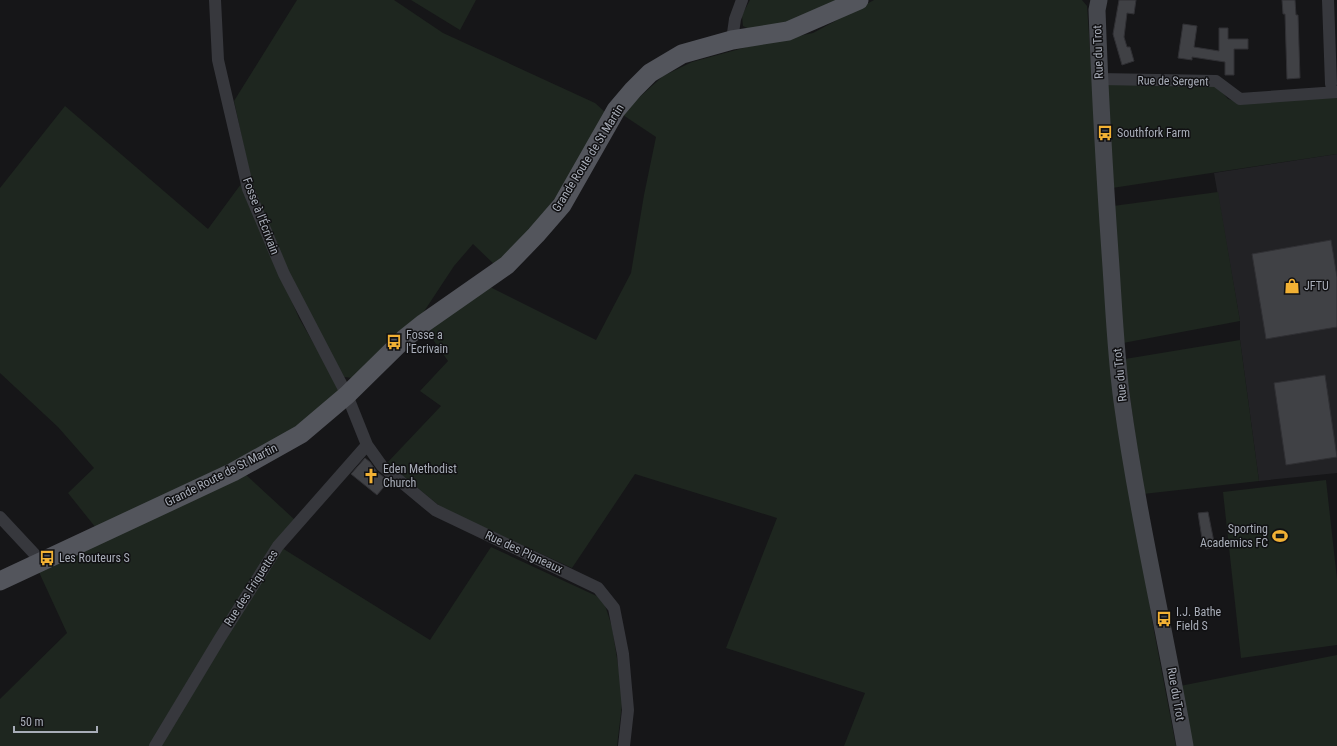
<svg xmlns="http://www.w3.org/2000/svg" width="1337" height="746" viewBox="0 0 1337 746" font-family="'Roboto Condensed',sans-serif">
<style>
.built{fill:#222225}
.green{fill:#1e261f}
.building{fill:#404145;stroke:#303034}
.lines{fill:none;stroke-linecap:round;stroke-linejoin:round}
.street{stroke:#37383d;stroke-width:12}
.secondary{stroke:#45474d;stroke-width:17}
.primary{stroke:#53555c;stroke-width:19}
.labels{text-anchor:middle;stroke-width:3;stroke-linejoin:round;paint-order:stroke}
.street-label{font-size:12px;fill:#a8adb8;stroke:#111113}
.poi-label{font-size:12px;fill:#a8adb8;stroke:#111113;text-anchor:start}
</style>
<rect width="100%" height="100%" fill="#161618"/>
<!-- built -->
<path class="built" d="M1337,154v319l-78,8 -19,-141v-19l-26,-148z"/>
<!-- green -->
<path class="green" d="M297,0h97l49,33 152,70 10,9 -35,66 -42,56 -32,32 -23,-22 -19,22 -31,47 -70,65 -9,-1 -48,-87 -43,-101 -19,-88z
M411,0h65l-16,30z
M750,0h87l-51,24 -35,6 -8,-4 -1,-11z
M874,0h208l5,6 27,389 40,236 22,115h-332l21,-53 -139,-45 51,-130 -142,-44 -63,94 -130,-60 -55,-45 54,-57 -21,-15 28,-30 -21,-30 61,-45 108,54 35,-67 13,-78 12,-58 -33,-22 10,-12 30,-27 29,-14 55,-15 66,-14z
M1214,83l14,16 13,4 96,-6v57l-225,34 -5,-103z
M65,106l143,123 33,-45 58,134 42,73 -51,43 -194,94 -28,-35 26,-25 -36,-41 -58,-54v-185z
M1218,192l22,129 -117,22 -10,-137z
M1240,340l19,141 -116,13 -18,-135z
M245,474l50,46 -145,226h-150v-47l67,-66 -29,-63z
M1326,480l11,99v66l-96,13 -18,-166z
M491,547l112,52 9,28 11,69 -6,50h-457l122,-198 148,92z
M1337,655v91h-146l-11,-60z"/>
<!-- building -->
<path class="building" d="M1119,0h17l-2,14 -7,-1 -3,24 3,10h3l4,14 -12,4 -9,-31z
M1282,0h13l1,15h2l2,63 -13,1 -2,-65h-2z
M1183,24l14,2 -3,21 25,4v-23h9v11h20v10h-14v26h-9v-13l-33,-5v3l-14,-2z
M1331,240l6,37v50l-71,12 -14,-85z
M1325,375l12,82 -51,8 -12,-82z
M365,458l5,4 7,10 12,9 -12,14 -26,-21z
M1208,512l7,35 -9,2 -3,-4 -5,-32z"/>
<g class="lines">
<!-- street -->
<path class="street" d="M215,0l3,60 30,129 36,85 63,121 20,50 15,21 53,44 163,78 16,20 9,46 5,56 -4,36
M1328,0l3,84
M732,40l3,-21 7,-19
M1099,79l117,2 24,18 97,-7
M0,517l41,44
M155,746l65,-108 58,-92 89,-101"/>
<!-- secondary -->
<path class="secondary" d="M1099,0l-2,10c3,86 8,172 14,257 3,45 5,90 11,134 16,116 43,230 63,345"/>
<!-- primary -->
<path class="primary" d="M0,581l233,-109 68,-38 46,-39 57,-56 20,-16 83,-58 29,-30 26,-30 54,-95 17,-20 17,-17 32,-19 50,-14 56,-9 71,-31"/>
</g>
<!-- icons -->
<defs>
<symbol id="bus-bare" viewBox="-9 -9 18 18"><path d="M-5-6H5V4H4V6H2V4H-2V6H-4V4H-5ZM-3.5-4V0h7V-4ZM-3.5 1.2v1.5H-2V1.2ZM2 1.2v1.5H3.5V1.2Z" fill="#f2b134" stroke="#111113" stroke-width="2.5" paint-order="stroke"/></symbol>
<symbol id="shop-bare" viewBox="-9 -9 18 18"><path d="M-5-2.5h2.3a2.7 3.5 0 0 1 5.4 0H5L5.5 6h-11ZM-1.5-2.5h3a1.5 2.3 0 0 0-3 0Z" fill="#f2b134" stroke="#111113" stroke-width="2.5" paint-order="stroke"/></symbol>
<symbol id="church-bare" viewBox="-9 -9 18 18"><path d="M-1.2-6h2.4v3.5h3.3v2.4h-3.3V6h-2.4V-.1h-3.3v-2.4h3.3Z" fill="#f2b134" stroke="#111113" stroke-width="2.5" paint-order="stroke"/></symbol>
<symbol id="stadium-bare" viewBox="-9 -9 18 18"><path d="M0-5a6.5 5 0 1 0 0 10a6.5 5 0 1 0 0-10ZM-3.5-1.8h7v3.6h-7Z" fill="#f2b134" stroke="#111113" stroke-width="2.5" paint-order="stroke"/></symbol>
</defs>
<g fill-rule="evenodd">
<use href="#bus-bare" x="1094" y="122" width="22" height="22"/>
<use href="#shop-bare" x="1281" y="275" width="22" height="22"/>
<use href="#bus-bare" x="383" y="331" width="22" height="22"/>
<use href="#church-bare" x="360" y="465" width="22" height="22"/>
<use href="#stadium-bare" x="1269" y="525" width="22" height="22"/>
<use href="#bus-bare" x="36" y="547" width="22" height="22"/>
<use href="#bus-bare" x="1153" y="608" width="22" height="22"/>
</g>
<g class="labels">
<!-- street labels -->
<g class="street-label">
<text transform="translate(1098 52) rotate(-92)" y="4">Rue du Trot</text>
<text transform="translate(1173 81) rotate(1)" y="4">Rue de Sergent</text>
<text transform="translate(588 158) rotate(-58)" y="4">Grande Route de St Martin</text>
<text transform="translate(261 216) rotate(69)" y="4">Fosse à l'Écrivain</text>
<text transform="translate(1120 375) rotate(-96)" y="4">Rue du Trot</text>
<text transform="translate(221 475) rotate(-27)" y="4">Grande Route de St Martin</text>
<text transform="translate(524 552) rotate(25)" y="4">Rue des Pigneaux</text>
<text transform="translate(251 588) rotate(-57)" y="4">Rue des Friquettes</text>
<text transform="translate(1176 694) rotate(80)" y="4">Rue du Trot</text>
</g>
<!-- poi labels -->
<g class="poi-label">
<text x="1117" y="137">Southfork Farm</text>
<text x="1304" y="290">JFTU</text>
<text x="406" y="339">Fosse a<tspan x="406" dy="14">l'Ecrivain</tspan></text>
<text x="383" y="473">Eden Methodist<tspan x="383" dy="14">Church</tspan></text>
<text x="1268" y="533" text-anchor="end">Sporting<tspan x="1268" dy="14">Academics FC</tspan></text>
<text x="59" y="562">Les Routeurs S</text>
<text x="1176" y="616">I.J. Bathe<tspan x="1176" dy="14">Field S</tspan></text>
</g>
</g>
<!-- scale -->
<path d="M14 726v6h83v-6" fill="none" stroke="#a8adb8" stroke-width="2"/>
<text x="20" y="726" font-size="12" fill="#a8adb8" stroke="#111113" stroke-width="3" paint-order="stroke">50 m</text>
</svg>
